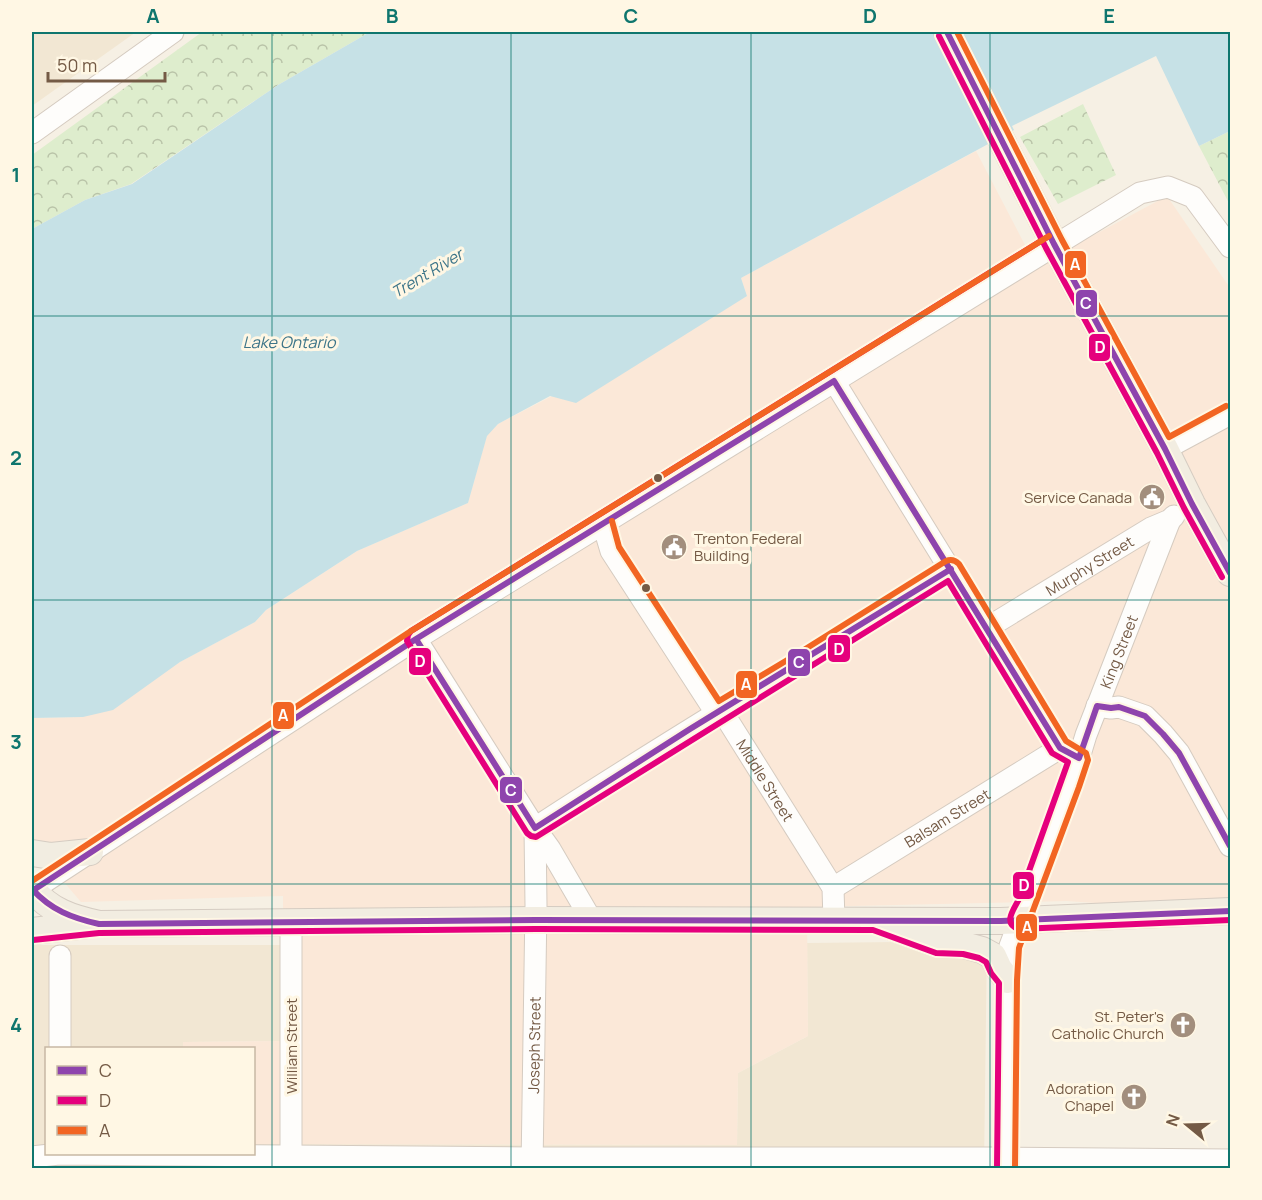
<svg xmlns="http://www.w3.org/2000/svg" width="1262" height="1200" font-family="Manrope,sans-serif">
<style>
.residential{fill:#f2e7d3}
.commercial{fill:#fbe8d8}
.park{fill:url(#park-crowns)}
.water{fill:#c6e1e6}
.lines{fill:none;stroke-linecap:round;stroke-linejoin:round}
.minor-casing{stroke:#d5cbc0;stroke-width:23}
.major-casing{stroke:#d5ccc2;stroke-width:28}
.minor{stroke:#fefdfb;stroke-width:21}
.major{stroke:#f2ede1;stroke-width:26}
.bus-1-casing{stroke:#fff7e4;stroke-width:10}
.bus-2-casing{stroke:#fff7e4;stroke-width:10}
.bus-3-casing{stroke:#fff7e4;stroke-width:10}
.bus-1{stroke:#8e44ad;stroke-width:6}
.bus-2{stroke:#e5007d;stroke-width:6}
.bus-3{stroke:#f26522;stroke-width:6}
.grid{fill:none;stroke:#0f766e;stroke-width:1.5;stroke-opacity:0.55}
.bus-dot{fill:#745a45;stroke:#fff7e4;stroke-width:2}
.labels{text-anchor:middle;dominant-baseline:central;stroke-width:6;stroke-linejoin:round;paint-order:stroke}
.poi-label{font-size:15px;fill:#745a45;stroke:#fff7e4;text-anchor:end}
.street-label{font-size:15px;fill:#745a45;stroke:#fff7e4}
.water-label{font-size:16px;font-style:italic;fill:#3d7589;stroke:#fff7e4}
.line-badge{stroke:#fff7e4;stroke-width:2}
.badge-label{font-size:16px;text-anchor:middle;font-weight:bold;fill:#fff}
.neatline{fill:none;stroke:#0f766e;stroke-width:2}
.grid-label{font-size:20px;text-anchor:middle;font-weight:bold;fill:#0f766e}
</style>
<defs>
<pattern id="park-crowns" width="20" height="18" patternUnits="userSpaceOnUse" patternTransform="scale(1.5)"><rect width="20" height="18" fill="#deedcd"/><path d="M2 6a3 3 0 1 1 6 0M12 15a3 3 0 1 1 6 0" fill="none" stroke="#b9c3a8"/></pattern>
</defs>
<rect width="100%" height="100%" fill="#f6f0e4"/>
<path class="residential" d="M 32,32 L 136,32 L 32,106 Z
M 987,941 L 984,1168 L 32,1168 L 32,945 L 283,945 L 283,1041 L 184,1042 L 183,1048 L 46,1048 L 46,1154 L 254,1154 L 254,1144 L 737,1145 L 738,1073 L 808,1036 L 807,943 Z"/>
<path class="commercial" d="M 976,151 L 1036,266 L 1167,196 L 1230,288 L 1230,900 L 1123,905 L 1067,901 L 807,907 L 808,1036 L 738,1073 L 737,1145 L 254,1144 L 254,1048 L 183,1048 L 183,1042 L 283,1041 L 283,896 L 81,902 L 32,845 L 32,718 L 83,717 L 180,662 L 255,622 L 266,610 L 357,551 L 468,503 L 487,435 L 498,424 L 747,296 L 741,278 Z"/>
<path class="park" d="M 202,32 L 370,32 L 278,85 L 131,184 L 85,200 L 32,229 L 32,155 Z
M 1083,104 L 1116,175 L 1058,204 L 1020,137 Z
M 1230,131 L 1230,205 L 1199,146 Z"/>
<path class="water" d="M 370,32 L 1230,32 L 1230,131 L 1199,146 L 1156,56 L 1012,126 L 1014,130 L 741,278 L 747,296 L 576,403 L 550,396 L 498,424 L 487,436 L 468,503 L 357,551 L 266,610 L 255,622 L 180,662 L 113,710 L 83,717 L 32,718 L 32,229 L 85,200 L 132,184 L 278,85 Z"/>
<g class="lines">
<defs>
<g id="minor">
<path d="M 32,133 L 173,32"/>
<path d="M 834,381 L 1060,748 L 1079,758"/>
<path d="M 1165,449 L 1230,414"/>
<path id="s1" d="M 603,524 L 611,551 L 716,713 L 727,719 L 833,888 L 834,921"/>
<path id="s2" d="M 987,628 L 1151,528 L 1170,520 L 1174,516"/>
<path d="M 416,639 L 535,828 L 550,849 L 592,921"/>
<path d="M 1097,706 L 1111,708 L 1119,707 L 1145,716 L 1163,734 L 1179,753 L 1230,846"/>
<path d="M 535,828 C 672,738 812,656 951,569"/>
<path id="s3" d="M 833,888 L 1060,748"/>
<path d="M 32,890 L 416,639 L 1140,193 L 1168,187 L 1193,197 L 1230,247"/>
<path d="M 291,924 L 291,1168"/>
<path d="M 60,956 L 60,1048"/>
<path d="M 32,1157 L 59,1154 L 532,1158 L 990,1158 L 1230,1160"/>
<path id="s4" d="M 532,1168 L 536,905 L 535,828"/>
<path id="s5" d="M 1006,1168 L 1008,980 L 1010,946 L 1071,784 L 1086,735 L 1170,520"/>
</g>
<path id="major" d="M 947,32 L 1054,244 L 1165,449 L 1192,504 L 1230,573
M 32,853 L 51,856 L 90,852
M 32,889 C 50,911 71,918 99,924 L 536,920 L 1001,921 L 1230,911
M 892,927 L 938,944 L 964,945 L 982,950 L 993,956 L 999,969 L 1008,980
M 32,931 L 87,925"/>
</defs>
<use href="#minor" class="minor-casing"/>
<use href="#major" class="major-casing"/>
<use href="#minor" class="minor"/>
<use href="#major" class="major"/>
<defs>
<path id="bus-1" d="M 947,32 L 1054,244 L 1165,449 L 1192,504 L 1230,573
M 416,639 L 535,828 L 690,729 L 951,569
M 32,889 C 51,910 72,918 99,924 L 536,920 L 1001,921 L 1230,911
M 32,891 L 416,639 L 834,381 L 1060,748 L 1079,758 L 1097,706 L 1111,708 L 1119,707 L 1145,716 L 1163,734 L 1179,753 L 1230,846"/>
<path id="bus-2" d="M 939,36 L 1046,248 L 1157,453 L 1184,508 L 1222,577
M 1049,236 L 411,631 L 408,635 L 407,641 L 527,833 L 531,836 L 536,837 L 948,581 L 1052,753 L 1068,762 L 1019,899 C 1014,909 1002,924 1019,929 L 1230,920
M 33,940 L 99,933 L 536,929 L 873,930 L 936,953 L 963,954 L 979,958 L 986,962 L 991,973 L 999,983 L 997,1168"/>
<path id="bus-3" d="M 957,32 L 1062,240 L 1169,437 L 1226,406
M 612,521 L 619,547 L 719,701 L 799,653 L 946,561 C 951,559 955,560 959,564 L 1066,741 L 1086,753 L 1088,760 L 1079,787 L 1019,948 L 1017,980 L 1015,1168
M 32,881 L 411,631 L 1049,236"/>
</defs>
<use href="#bus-1" class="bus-1-casing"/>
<use href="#bus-2" class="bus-2-casing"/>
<use href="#bus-3" class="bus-3-casing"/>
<use href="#bus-1" class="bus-1"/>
<use href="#bus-2" class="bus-2"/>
<use href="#bus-3" class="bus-3"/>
</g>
<path class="grid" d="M 272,32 L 272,1168M 511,32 L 511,1168M 751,32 L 751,1168M 990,32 L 990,1168M 32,316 L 1230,316M 32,600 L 1230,600M 32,884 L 1230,884"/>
<defs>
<symbol id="civic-disc" viewBox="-11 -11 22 22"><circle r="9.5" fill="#a28e7d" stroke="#fff7e4"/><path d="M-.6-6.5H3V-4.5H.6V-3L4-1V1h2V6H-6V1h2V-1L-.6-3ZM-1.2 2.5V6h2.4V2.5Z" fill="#fff"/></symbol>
<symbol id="church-disc" viewBox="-11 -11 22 22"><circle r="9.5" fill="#a28e7d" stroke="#fff7e4"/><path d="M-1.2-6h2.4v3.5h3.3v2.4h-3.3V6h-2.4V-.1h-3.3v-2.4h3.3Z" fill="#fff"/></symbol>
</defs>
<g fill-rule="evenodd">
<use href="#civic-disc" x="1137" y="482" width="30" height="30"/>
<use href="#civic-disc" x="659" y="532" width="30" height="30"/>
<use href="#church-disc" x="1168" y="1010" width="30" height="30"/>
<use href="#church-disc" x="1119" y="1082" width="30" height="30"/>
</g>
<g class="bus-dot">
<circle cx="658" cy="478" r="5"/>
<circle cx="646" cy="588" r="5"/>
</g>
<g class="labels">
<g class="poi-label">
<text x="1132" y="497">Service Canada</text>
<text x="694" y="538" text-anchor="start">Trenton Federal<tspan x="694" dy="17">Building</tspan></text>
<text x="1164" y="1016">St. Peter's<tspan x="1164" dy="17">Catholic Church</tspan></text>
<text x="1114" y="1088">Adoration<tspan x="1114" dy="17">Chapel</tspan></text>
</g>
<g class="street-label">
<text stroke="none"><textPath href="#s2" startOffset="120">Murphy Street</textPath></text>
<text stroke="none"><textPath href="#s5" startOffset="536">King Street</textPath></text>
<text stroke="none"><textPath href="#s1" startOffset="306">Middle Street</textPath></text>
<text stroke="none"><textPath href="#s3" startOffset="134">Balsam Street</textPath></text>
<text stroke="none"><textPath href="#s4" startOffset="123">Joseph Street</textPath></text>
<text transform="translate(291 1046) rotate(-90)">William Street</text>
</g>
<g class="water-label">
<text transform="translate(427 273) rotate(-31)">Trent River</text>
<text x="289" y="342">Lake Ontario</text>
</g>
</g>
<g class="line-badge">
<rect x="1064" y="250" width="23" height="29" rx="6" fill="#f26522"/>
<rect x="1075" y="289" width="23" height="29" rx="6" fill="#8e44ad"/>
<rect x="1088" y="333" width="23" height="29" rx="6" fill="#e5007d"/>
<rect x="827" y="634" width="24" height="29" rx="6" fill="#e5007d"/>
<rect x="408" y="647" width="24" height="29" rx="6" fill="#e5007d"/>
<rect x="787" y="648" width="24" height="29" rx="6" fill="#8e44ad"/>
<rect x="735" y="670" width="23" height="29" rx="6" fill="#f26522"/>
<rect x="272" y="701" width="23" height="29" rx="6" fill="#f26522"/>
<rect x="499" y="776" width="24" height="28" rx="6" fill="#8e44ad"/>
<rect x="1012" y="871" width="23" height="29" rx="6" fill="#e5007d"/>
<rect x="1015" y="913" width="23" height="29" rx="6" fill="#f26522"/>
</g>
<g class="badge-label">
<text x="1075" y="270">A</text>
<text x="1086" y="309">C</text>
<text x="1100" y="353">D</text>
<text x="839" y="655">D</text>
<text x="420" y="667">D</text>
<text x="799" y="668">C</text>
<text x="746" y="690">A</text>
<text x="283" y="721">A</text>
<text x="511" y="796">C</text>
<text x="1024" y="891">D</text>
<text x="1027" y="933">A</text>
</g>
<rect width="1262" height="1200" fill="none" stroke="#fff7e4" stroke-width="66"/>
<rect x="45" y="1047" width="210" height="108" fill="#fff7e4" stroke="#c7b8a4" stroke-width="1.5"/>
<rect x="57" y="1066" width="30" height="9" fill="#8e44ad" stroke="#c7b8a4" stroke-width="1.5"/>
<text x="99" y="1077" font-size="18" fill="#745a45">C</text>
<rect x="57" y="1096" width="30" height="9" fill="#e5007d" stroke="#c7b8a4" stroke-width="1.5"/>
<text x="99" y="1107" font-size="18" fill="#745a45">D</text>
<rect x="57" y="1126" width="30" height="9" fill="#f26522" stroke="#c7b8a4" stroke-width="1.5"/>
<text x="99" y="1137" font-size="18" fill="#745a45">A</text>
<g transform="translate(1187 1125) rotate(289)" stroke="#fff7e4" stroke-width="4.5" paint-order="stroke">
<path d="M0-4.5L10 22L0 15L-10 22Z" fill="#745a45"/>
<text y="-9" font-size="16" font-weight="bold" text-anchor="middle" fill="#745a45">N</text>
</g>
<path d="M48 72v9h117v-9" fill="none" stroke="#745a45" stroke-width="3"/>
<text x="57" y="72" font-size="18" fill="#745a45" stroke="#fff7e4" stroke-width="4.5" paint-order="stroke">50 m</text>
<rect x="33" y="33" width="1196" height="1134" class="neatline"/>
<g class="grid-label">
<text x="153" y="23">A</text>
<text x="392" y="23">B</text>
<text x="631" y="23">C</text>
<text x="870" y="23">D</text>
<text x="1109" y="23">E</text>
<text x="16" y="182">1</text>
<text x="16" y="465">2</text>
<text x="16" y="749">3</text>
<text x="16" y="1032">4</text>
</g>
</svg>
